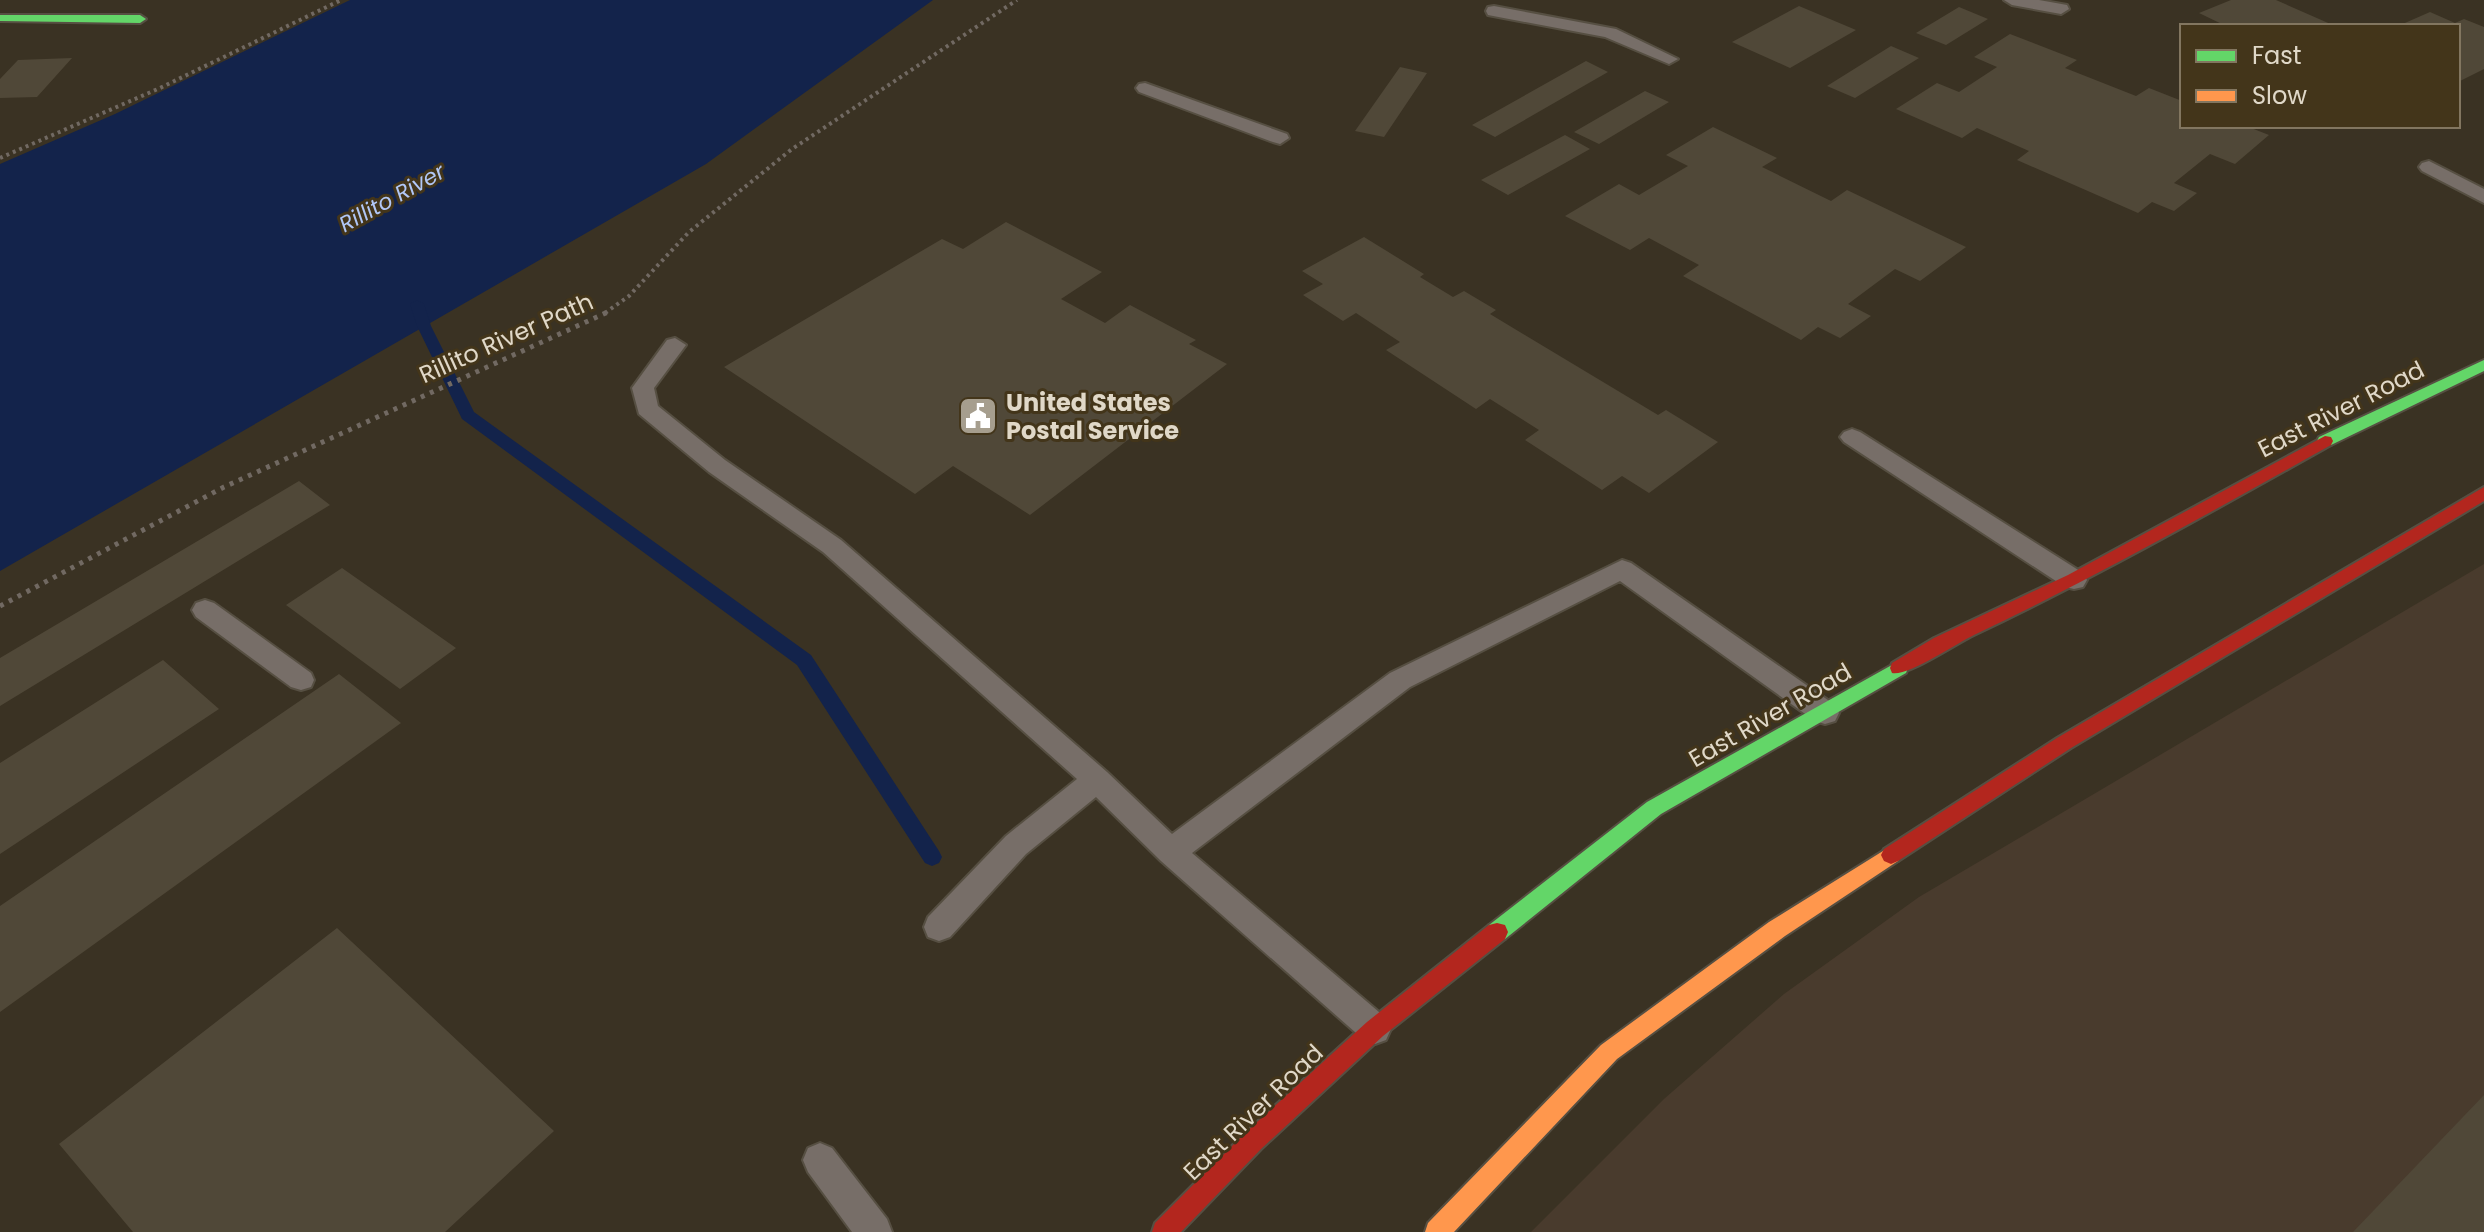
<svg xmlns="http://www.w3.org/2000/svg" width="2484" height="1232" font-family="Poppins,sans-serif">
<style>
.commercial{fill:#493b2d}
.water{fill:#13234b}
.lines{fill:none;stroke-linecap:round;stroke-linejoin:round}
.stream{fill:#13234b;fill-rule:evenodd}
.building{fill:#504838}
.lane-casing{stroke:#564f42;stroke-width:4}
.fast-casing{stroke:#564f42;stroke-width:4}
.slow-casing{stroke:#564f42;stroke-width:4}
.jam-casing{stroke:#564f42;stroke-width:4}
.path-far1{stroke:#716962;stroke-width:4;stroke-dasharray:3 4;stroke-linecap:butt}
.path{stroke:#716962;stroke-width:5;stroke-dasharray:4 6;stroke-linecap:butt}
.lane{fill:#776e68;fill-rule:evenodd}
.fast{fill:#63d668;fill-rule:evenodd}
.slow{fill:#ff974d;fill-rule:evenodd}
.jam{fill:#b3261e;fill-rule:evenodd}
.labels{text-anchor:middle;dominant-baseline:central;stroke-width:6;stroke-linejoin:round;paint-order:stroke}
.far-water-label{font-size:22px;font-style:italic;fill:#b1c7f7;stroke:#43351a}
.street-label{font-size:24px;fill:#e0d8c8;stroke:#43351a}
.poi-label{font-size:24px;font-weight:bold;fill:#e0d8c8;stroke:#43351a;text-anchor:start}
</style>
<rect width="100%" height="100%" fill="#3a3223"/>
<path class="commercial" d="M 2484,564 L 2484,1232 L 1531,1232 L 1664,1099 L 1784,994 L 1919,897 Z"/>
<path class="water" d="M 350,0 L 933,0 L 706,164 L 0,571 L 0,164 L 115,114 Z"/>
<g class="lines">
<path class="stream" d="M 417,300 L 424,304 L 431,326 L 474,412 L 811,655 L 939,851 L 942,857 L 939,863 L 932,866 L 925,863 L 797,665 L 462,419 L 417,326 L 410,304 Z"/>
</g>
<path class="building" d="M 2231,0 L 2276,0 L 2335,26 L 2226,26 L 2199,13 Z
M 1799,6 L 1856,30 L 1790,68 L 1732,42 Z
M 1959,7 L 1988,19 L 1946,45 L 1916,33 Z
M 2430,12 L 2455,23 L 2464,19 L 2484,27 L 2484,69 L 2458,82 L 2458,26 L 2398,26 Z
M 2010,34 L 2077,60 L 2065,68 L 2136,96 L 2149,88 L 2182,101 L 2182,126 L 2246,126 L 2269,135 L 2235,164 L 2210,154 L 2174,183 L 2197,193 L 2174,211 L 2152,202 L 2138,213 L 2017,160 L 2029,151 L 1977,128 L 1962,138 L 1896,109 L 1937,83 L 1959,92 L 1997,67 L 1974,57 Z
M 1891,46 L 1919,58 L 1855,98 L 1827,86 Z
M 72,58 L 37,97 L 0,98 L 0,79 L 18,60 Z
M 1586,61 L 1608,72 L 1495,137 L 1472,125 Z
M 1400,67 L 1427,73 L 1384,137 L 1355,131 Z
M 1645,91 L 1669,102 L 1599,144 L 1574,132 Z
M 1713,127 L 1777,158 L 1762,167 L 1831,201 L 1847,190 L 1966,247 L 1920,281 L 1895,269 L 1848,304 L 1871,316 L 1840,338 L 1818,327 L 1801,340 L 1683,276 L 1699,265 L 1649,238 L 1630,250 L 1565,216 L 1619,184 L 1639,195 L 1688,166 L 1666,155 Z
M 1565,135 L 1590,149 L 1508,195 L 1481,180 Z
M 1006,222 L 1102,272 L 1061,299 L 1105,323 L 1130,305 L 1196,340 L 1189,344 L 1227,364 L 1030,515 L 953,466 L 915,494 L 724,367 L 942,239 L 963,249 Z
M 1364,237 L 1424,274 L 1420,277 L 1453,297 L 1464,291 L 1496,310 L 1490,314 L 1658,415 L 1666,410 L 1718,442 L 1649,493 L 1622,476 L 1602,490 L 1525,440 L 1539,430 L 1490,399 L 1476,409 L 1386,350 L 1400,342 L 1356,313 L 1343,321 L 1303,295 L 1323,284 L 1302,271 Z
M 299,481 L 330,505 L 0,706 L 0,658 Z
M 342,568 L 456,648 L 400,689 L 286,605 Z
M 163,660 L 219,709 L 0,854 L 0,763 Z
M 339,674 L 401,723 L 0,1012 L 0,906 Z
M 337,928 L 554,1131 L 445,1232 L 133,1232 L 59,1144 Z
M 2484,1095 L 2484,1232 L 2353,1232 Z"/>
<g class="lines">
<defs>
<path id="lane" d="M 2004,0 L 2039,0 L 2067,5 L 2069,9 L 2061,14 L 2012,5 Z
M 1494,6 L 1616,29 L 1678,59 L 1669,64 L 1605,37 L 1488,15 L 1486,11 L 1488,7 Z
M 1145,83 L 1287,134 L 1289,138 L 1280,144 L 1273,142 L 1139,92 L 1136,88 L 1139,84 Z
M 2429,161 L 2484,189 L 2484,203 L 2422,171 L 2419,167 L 2422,163 Z
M 675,338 L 686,345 L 654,388 L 658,406 L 725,460 L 841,540 L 1107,772 L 1172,834 L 1390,673 L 1622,560 L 1631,563 L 1835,705 L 1839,713 L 1835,721 L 1825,724 L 1815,721 L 1620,581 L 1410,687 L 1192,853 L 1386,1018 L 1391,1029 L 1386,1040 L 1375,1044 L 1364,1040 L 1161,861 L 1096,797 L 1026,854 L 950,937 L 939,941 L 928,937 L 924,927 L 928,917 L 1006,836 L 1077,779 L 823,552 L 709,472 L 639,414 L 632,388 L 667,340 Z
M 1852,429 L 1860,432 L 2083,573 L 2087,580 L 2083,587 L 2074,589 L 2065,587 L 1844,442 L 1840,437 L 1844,432 Z
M 205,600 L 214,603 L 311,673 L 314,680 L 311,687 L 301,690 L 291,687 L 196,617 L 192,610 L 196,603 Z
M 820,1143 L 832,1148 L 887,1219 L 892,1232 L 852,1232 L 808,1172 L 803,1160 L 808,1148 Z"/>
<path id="fast" d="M 0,15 L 140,15 L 146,19 L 140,23 L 0,21 Z
M 2484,360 L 2484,371 L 2331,445 L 2319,445 L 2317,441 L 2319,437 Z
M 1899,661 L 1906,663 L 1908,668 L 1906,673 L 1661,814 L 1505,939 L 1497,941 L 1489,939 L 1486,932 L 1489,925 L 1647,802 Z"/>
<path id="slow" d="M 1891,846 L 1898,849 L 1901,855 L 1898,861 L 1785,936 L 1617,1059 L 1454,1232 L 1425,1232 L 1428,1223 L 1601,1045 L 1769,922 Z"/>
<path id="jam" d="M 2325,436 L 2331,437 L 2333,441 L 2331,445 C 2213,511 2096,577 1974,635 C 1957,643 1907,677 1892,673 L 1890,668 L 1892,663 L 1934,638 L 2068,575 Z
M 2484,487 L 2484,501 L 2071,748 L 1898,861 L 1891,864 L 1884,861 L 1881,855 L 1884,849 L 2057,738 Z
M 1497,923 L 1505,925 L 1508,932 L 1505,939 L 1383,1036 L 1261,1149 L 1181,1232 L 1152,1232 L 1155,1223 L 1245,1133 L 1367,1022 L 1489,925 Z"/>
</defs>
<use href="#lane" class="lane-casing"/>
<use href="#fast" class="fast-casing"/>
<use href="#slow" class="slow-casing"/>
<use href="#jam" class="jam-casing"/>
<path class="path-far1" d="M 0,158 L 160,88 L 341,0
M 605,313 L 629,296 L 689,232 L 792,149 L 1017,0"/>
<path class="path" d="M 0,606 L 224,487 L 610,311"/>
<use href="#lane" class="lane"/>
<use href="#fast" class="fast"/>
<use href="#slow" class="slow"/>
<use href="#jam" class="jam"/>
</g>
<defs>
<symbol id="civic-square" viewBox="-11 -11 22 22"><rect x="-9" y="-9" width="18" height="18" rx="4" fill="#a69e8e" stroke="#43351a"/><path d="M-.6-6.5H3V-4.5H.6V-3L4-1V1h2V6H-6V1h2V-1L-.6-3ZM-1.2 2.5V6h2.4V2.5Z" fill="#fff"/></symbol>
</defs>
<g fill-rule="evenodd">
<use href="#civic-square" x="956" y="394" width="44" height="44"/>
</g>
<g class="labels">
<g class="far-water-label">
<text transform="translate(392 198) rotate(-29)">Rillito River</text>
</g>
<g class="street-label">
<text transform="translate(506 338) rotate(-24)">Rillito River Path</text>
<text transform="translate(2341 409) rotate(-27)">East River Road</text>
<text transform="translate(1770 715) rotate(-30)">East River Road</text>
<text transform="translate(1253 1112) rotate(-44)">East River Road</text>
</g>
<g class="poi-label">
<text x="1006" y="402">United States<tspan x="1006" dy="28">Postal Service</tspan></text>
</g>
</g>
<rect x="2180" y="24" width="280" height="104" fill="#43351a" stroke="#827660" stroke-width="2"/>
<rect x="2196" y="50" width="40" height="12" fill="#63d668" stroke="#827660" stroke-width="2"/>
<text x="2252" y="64" font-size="24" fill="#e0d8c8">Fast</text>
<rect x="2196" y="90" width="40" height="12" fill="#ff974d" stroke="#827660" stroke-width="2"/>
<text x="2252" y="104" font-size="24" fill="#e0d8c8">Slow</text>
</svg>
